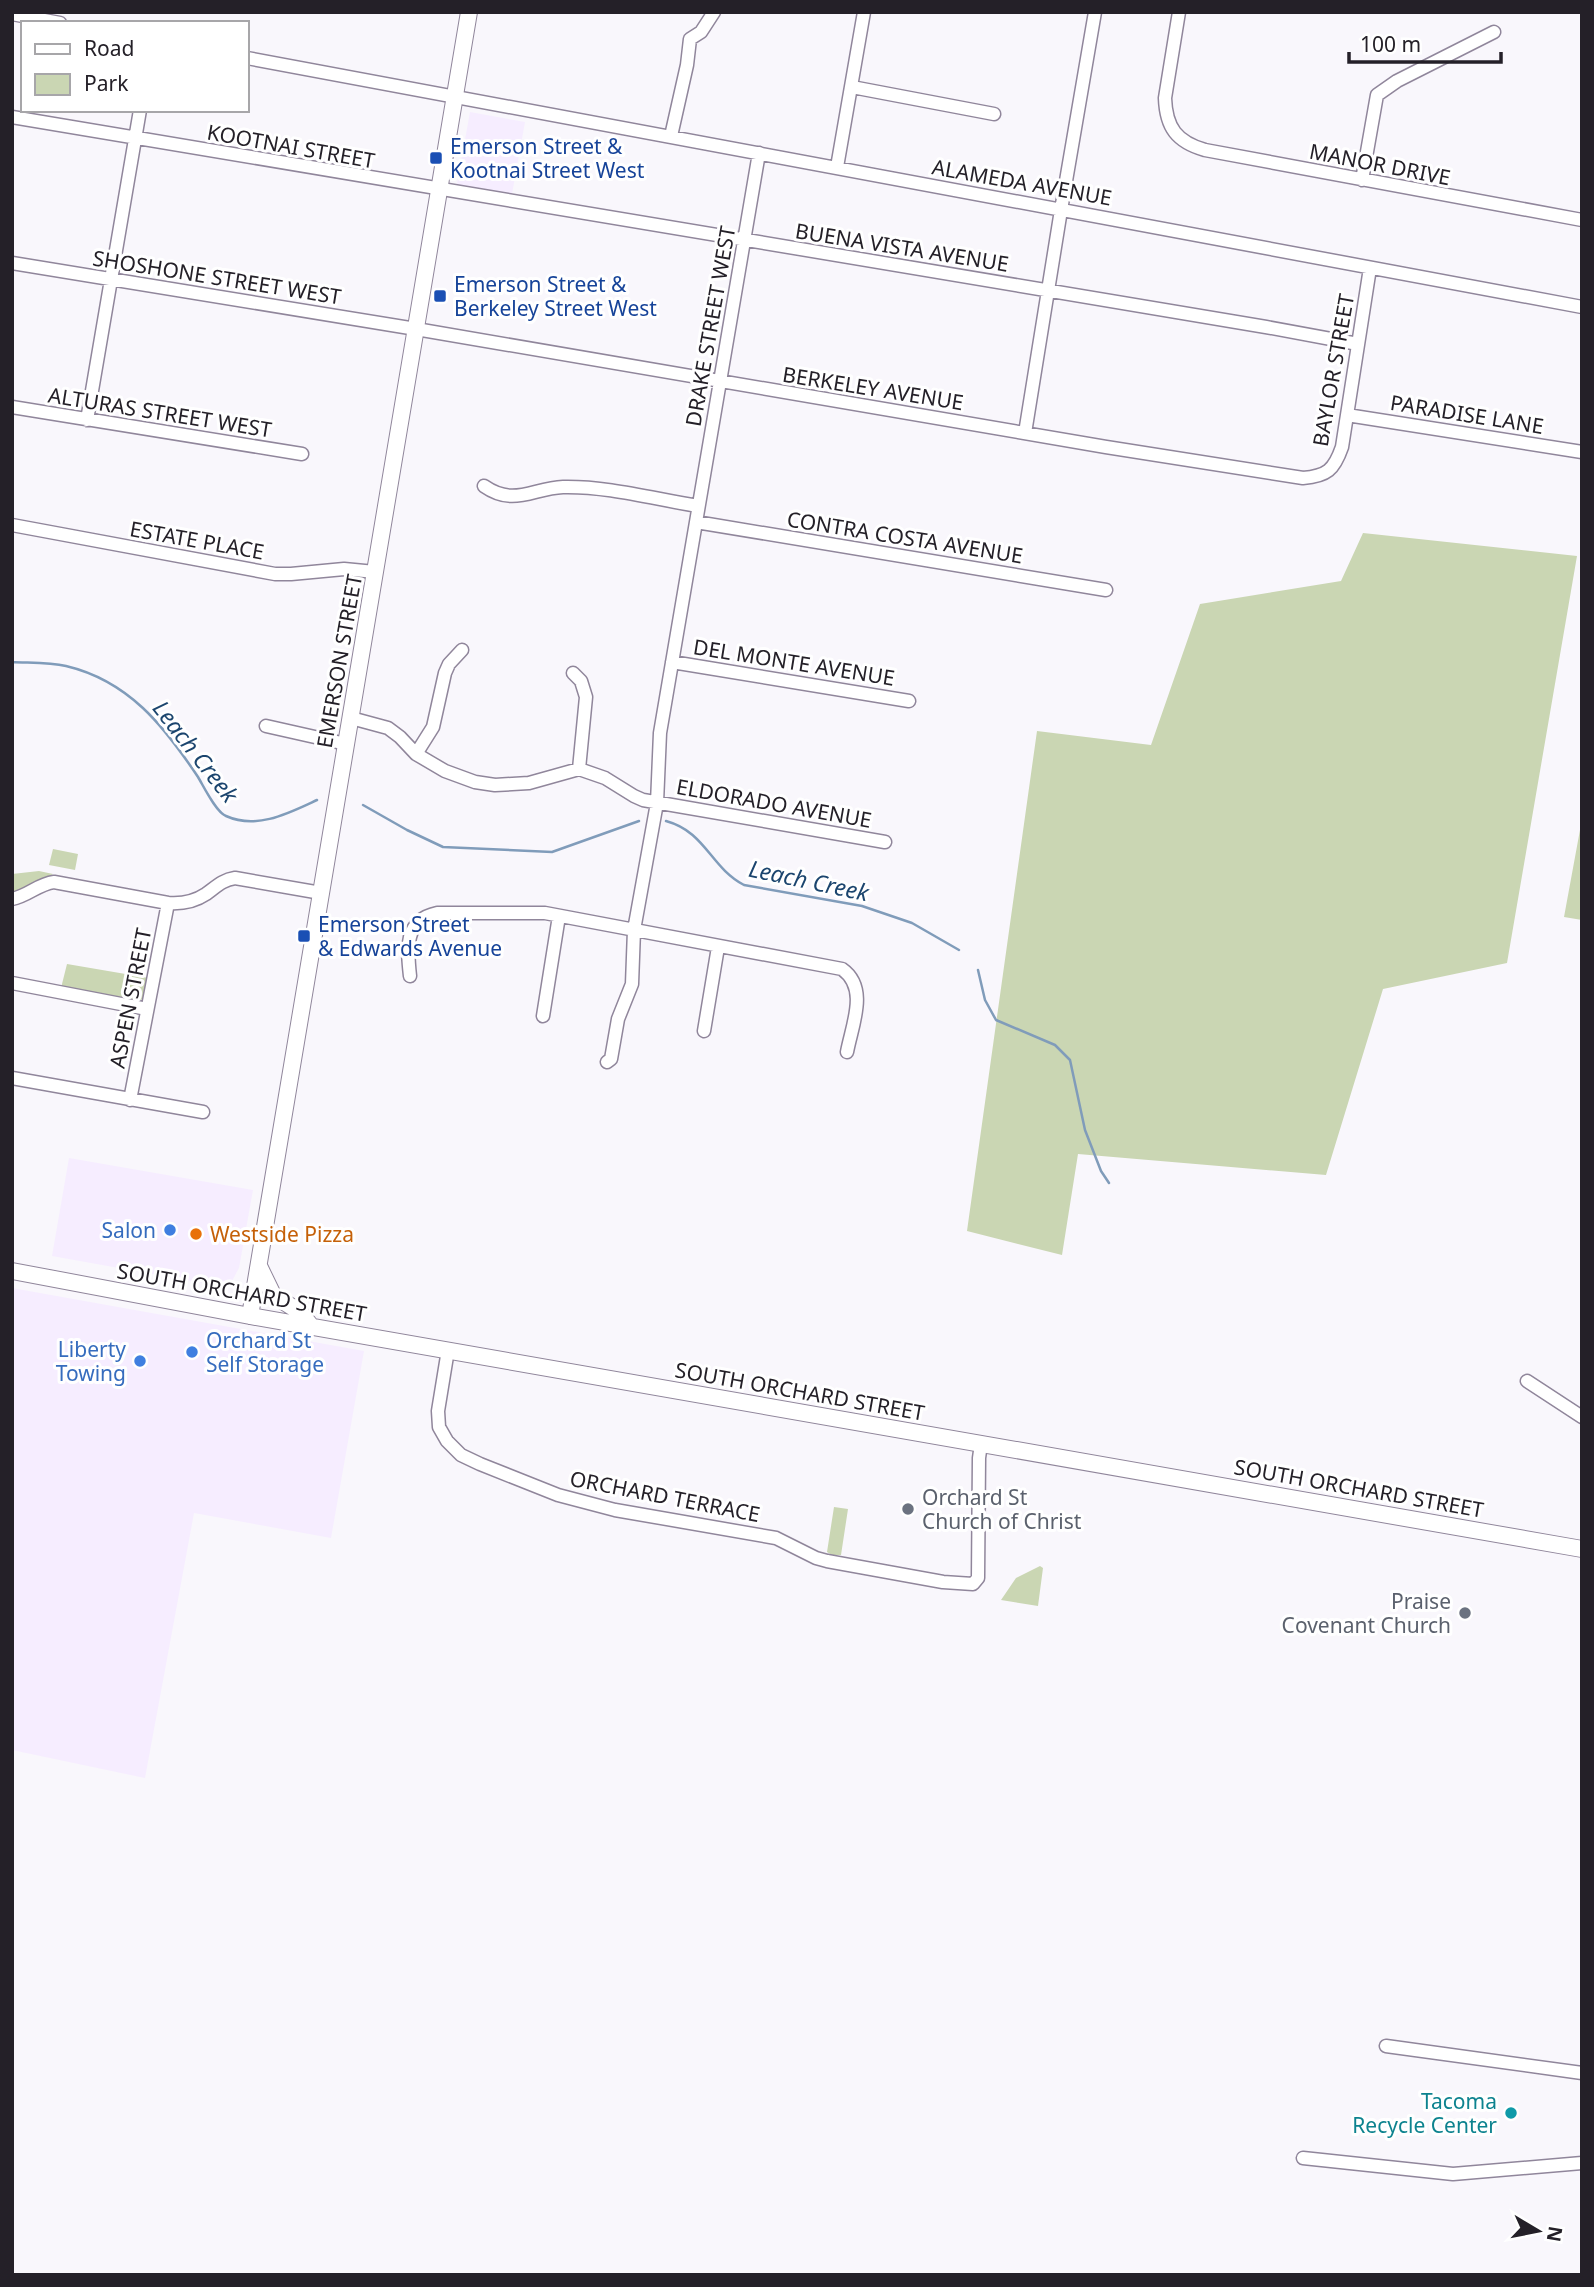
<svg xmlns="http://www.w3.org/2000/svg" width="1594" height="2287" font-family="'Noto Sans',sans-serif">
<style>
.built{fill:#f6edff}
.green{fill:#cad6b3}
.lines{fill:none;stroke-linecap:round;stroke-linejoin:round}
.stream{stroke:#809cba;stroke-width:2.5}
.minor-casing{stroke:#90869b;stroke-width:15}
.major-casing{stroke:#90869b;stroke-width:18}
.minor{stroke:#fff;stroke-width:12}
.major{stroke:#fff;stroke-width:16}
.transit-dot{fill:#1a4fb4;stroke:#fff;stroke-width:2.5}
.shop-dot{fill:#3f7fe0;stroke:#fff;stroke-width:2.5}
.food-dot{fill:#e8710a;stroke:#fff;stroke-width:2.5}
.worship-dot{fill:#6b7280;stroke:#fff;stroke-width:2.5}
.culture-dot{fill:#0f9aa8;stroke:#fff;stroke-width:2.5}
.labels{text-anchor:middle;dominant-baseline:central;stroke-width:6;stroke-linejoin:round;paint-order:stroke}
.street-label{font-size:21px;fill:#242028;stroke:#fff}
.transit-label{font-size:21px;fill:#164399;stroke:#fff;text-anchor:start}
.shop-label{font-size:21px;fill:#366cbe;stroke:#fff;text-anchor:end}
.food-label{font-size:21px;fill:#c56008;stroke:#fff;text-anchor:start}
.worship-label{font-size:21px;fill:#5b616d;stroke:#fff;text-anchor:start}
.culture-label{font-size:21px;fill:#0d838f;stroke:#fff;text-anchor:end}
.water-label{font-size:23px;font-style:italic;fill:#1b456e;stroke:#fff}
</style>
<rect width="100%" height="100%" fill="#f9f7fc"/>
<path class="built" d="M 470,112 L 525,122 L 512,194 L 457,184 Z
M 69,1158 L 253,1190 L 239,1268 L 232,1281 L 219,1286 L 52,1256 Z
M 12,1288 L 364,1351 L 331,1538 L 194,1513 L 145,1778 L 12,1750 Z"/>
<path class="green" d="M 1363,533 L 1577,556 L 1507,963 L 1383,989 L 1326,1175 L 1078,1154 L 1062,1255 L 967,1231 L 1037,731 L 1151,745 L 1200,604 L 1341,581 Z
M 1582,819 L 1582,920 L 1564,917 Z
M 53,849 L 78,854 L 75,870 L 49,865 Z
M 39,871 L 53,874 L 25,892 L 12,895 L 12,874 Z
M 67,964 L 149,978 L 143,999 L 137,1001 L 61,988 Z
M 834,1507 L 848,1509 L 841,1555 L 832,1555 L 827,1552 Z
M 1040,1566 L 1043,1568 L 1038,1606 L 1001,1600 L 1016,1578 Z"/>
<g class="lines">
<path class="stream" d="M 12,662 C 29,663 49,662 66,666 C 129,681 164,726 198,777 C 204,787 216,812 226,816 C 257,830 289,813 317,800
M 363,805 L 407,830 L 443,847 L 552,852 L 639,821
M 666,821 C 706,832 710,867 744,885 L 862,906 L 912,923 L 959,950
M 978,970 L 985,1000 L 996,1020 L 1055,1045 L 1070,1060 L 1085,1130 L 1101,1171 L 1109,1183"/>
<defs>
<path id="minor" d="M 1179,12 L 1165,98 C 1166,128 1177,142 1205,150 L 1582,220
M 12,14 L 60,23
M 247,58 L 1582,307
M 852,87 L 994,114
M 12,117 L 1266,327 L 1358,344
M 671,136 L 687,65 L 690,39 L 701,32 L 714,12
M 837,167 L 864,12
M 1362,180 L 1377,95 L 1397,81 L 1494,32
M 12,263 L 416,329 L 1106,447 L 1303,478 C 1327,476 1334,470 1342,447 L 1370,268
M 12,407 L 302,454
M 1347,415 L 1582,452
M 87,420 L 140,110
M 1025,433 L 1061,210 L 1095,12
M 484,486 C 514,507 533,488 563,487 C 608,486 654,499 698,506
M 696,522 L 1106,590
M 12,525 L 275,574 L 291,574 L 344,569 L 375,572
M 672,662 L 909,701
M 573,673 L 581,681 L 586,697 L 579,769
M 351,718 L 388,728 L 400,737 L 416,754 L 445,771 L 475,782 L 495,785 L 529,783 L 579,769 L 605,778 L 634,796 L 643,800 L 885,842
M 266,726 L 346,744
M 416,754 L 433,727 L 445,673 L 449,664 L 462,650
M 12,899 C 28,896 38,884 54,882 L 168,903 C 181,904 194,902 206,894 C 216,887 222,880 235,878 L 321,893
M 410,976 C 407,949 404,920 437,913 L 545,913 L 842,969 C 869,988 852,1025 847,1052
M 12,983 L 147,1009
M 543,1016 L 559,916
M 704,1031 L 718,947
M 607,1062 L 611,1059 L 618,1019 L 632,984 L 634,930 L 657,803 L 660,733 L 759,153
M 12,1078 L 203,1112
M 130,1100 L 168,903
M 448,1350 L 438,1411 L 439,1427 L 447,1441 L 461,1455 L 480,1464 L 558,1495 L 615,1510 L 776,1538 L 816,1558 L 827,1561 L 943,1582 L 973,1584 L 978,1578 L 979,1458 L 981,1444
M 1527,1381 L 1582,1417
M 1386,2046 L 1582,2073
M 1303,2158 L 1453,2174 L 1582,2163"/>
<path id="major" d="M 259,1266 L 273,1295 L 300,1312 L 311,1326
M 12,1271 L 250,1316 L 1582,1549
M 250,1316 L 469,12"/>
</defs>
<use href="#minor" class="minor-casing"/>
<use href="#major" class="major-casing"/>
<use href="#minor" class="minor"/>
<use href="#major" class="major"/>
</g>
<g class="transit-dot">
<rect x="429" y="151" width="14" height="14" rx="3.5"/>
<rect x="433" y="289" width="14" height="14" rx="3.5"/>
<rect x="297" y="929" width="14" height="14" rx="3.5"/>
</g>
<g class="shop-dot">
<circle cx="170" cy="1230" r="7"/>
<circle cx="192" cy="1352" r="7"/>
<circle cx="140" cy="1361" r="7"/>
</g>
<circle class="food-dot" cx="196" cy="1234" r="7"/>
<g class="worship-dot">
<circle cx="908" cy="1509" r="7"/>
<circle cx="1465" cy="1613" r="7"/>
</g>
<circle class="culture-dot" cx="1511" cy="2113" r="7"/>
<g class="labels">
<g class="street-label">
<text transform="translate(291 146) rotate(10)">KOOTNAI STREET</text>
<text transform="translate(1380 164) rotate(11)">MANOR DRIVE</text>
<text transform="translate(1022 182) rotate(10)">ALAMEDA AVENUE</text>
<text transform="translate(902 247) rotate(9)">BUENA VISTA AVENUE</text>
<text transform="translate(217 277) rotate(9)">SHOSHONE STREET WEST</text>
<text transform="translate(710 326) rotate(-80)">DRAKE STREET WEST</text>
<text transform="translate(1333 370) rotate(-80)">BAYLOR STREET</text>
<text transform="translate(873 388) rotate(9)">BERKELEY AVENUE</text>
<text transform="translate(160 412) rotate(9)">ALTURAS STREET WEST</text>
<text transform="translate(1467 414) rotate(9)">PARADISE LANE</text>
<text transform="translate(905 537) rotate(9)">CONTRA COSTA AVENUE</text>
<text transform="translate(197 540) rotate(10)">ESTATE PLACE</text>
<text transform="translate(339 661) rotate(-80)">EMERSON STREET</text>
<text transform="translate(794 662) rotate(9)">DEL MONTE AVENUE</text>
<text transform="translate(774 803) rotate(10)">ELDORADO AVENUE</text>
<text transform="translate(130 998) rotate(-79)">ASPEN STREET</text>
<text transform="translate(242 1292) rotate(10)">SOUTH ORCHARD STREET</text>
<text transform="translate(800 1391) rotate(10)">SOUTH ORCHARD STREET</text>
<text transform="translate(1359 1488) rotate(10)">SOUTH ORCHARD STREET</text>
<text transform="translate(665 1496) rotate(11)">ORCHARD TERRACE</text>
</g>
<g class="transit-label">
<text x="450" y="146">Emerson Street &amp;<tspan x="450" dy="24">Kootnai Street West</tspan></text>
<text x="454" y="284">Emerson Street &amp;<tspan x="454" dy="24">Berkeley Street West</tspan></text>
<text x="318" y="924">Emerson Street<tspan x="318" dy="24">&amp; Edwards Avenue</tspan></text>
</g>
<g class="shop-label">
<text x="156" y="1230">Salon</text>
<text x="206" y="1340" text-anchor="start">Orchard St<tspan x="206" dy="24">Self Storage</tspan></text>
<text x="126" y="1349">Liberty<tspan x="126" dy="24">Towing</tspan></text>
</g>
<g class="food-label">
<text x="210" y="1234">Westside Pizza</text>
</g>
<g class="worship-label">
<text x="922" y="1497">Orchard St<tspan x="922" dy="24">Church of Christ</tspan></text>
<text x="1451" y="1601" text-anchor="end">Praise<tspan x="1451" dy="24">Covenant Church</tspan></text>
</g>
<g class="culture-label">
<text x="1497" y="2101">Tacoma<tspan x="1497" dy="24">Recycle Center</tspan></text>
</g>
<g class="water-label">
<text transform="translate(196 751) rotate(52)">Leach Creek</text>
<text transform="translate(809 880) rotate(12)">Leach Creek</text>
</g>
</g>
<rect width="1594" height="2287" fill="none" stroke="#242028" stroke-width="28"/>
<rect x="21" y="21" width="228" height="91" fill="#ffffff" stroke="#a7a6a9" stroke-width="2"/>
<rect x="35" y="44" width="35" height="10" fill="#ffffff" stroke="#a7a6a9" stroke-width="2"/>
<text x="84" y="56" font-size="21" fill="#242028">Road</text>
<rect x="35" y="74" width="35" height="21" fill="#cad6b3" stroke="#a7a6a9" stroke-width="2"/>
<text x="84" y="91" font-size="21" fill="#242028">Park</text>
<g transform="translate(1538 2231) rotate(100)" stroke="#ffffff" stroke-width="5" paint-order="stroke">
<path d="M0-5L12 26L0 18L-12 26Z" fill="#242028"/>
<text y="-10" font-size="19" font-weight="bold" text-anchor="middle" fill="#242028">N</text>
</g>
<path d="M1349 52v10h152v-10" fill="none" stroke="#242028" stroke-width="3.5"/>
<text x="1360" y="52" font-size="21" fill="#242028" stroke="#ffffff" stroke-width="5" paint-order="stroke">100 m</text>
</svg>
